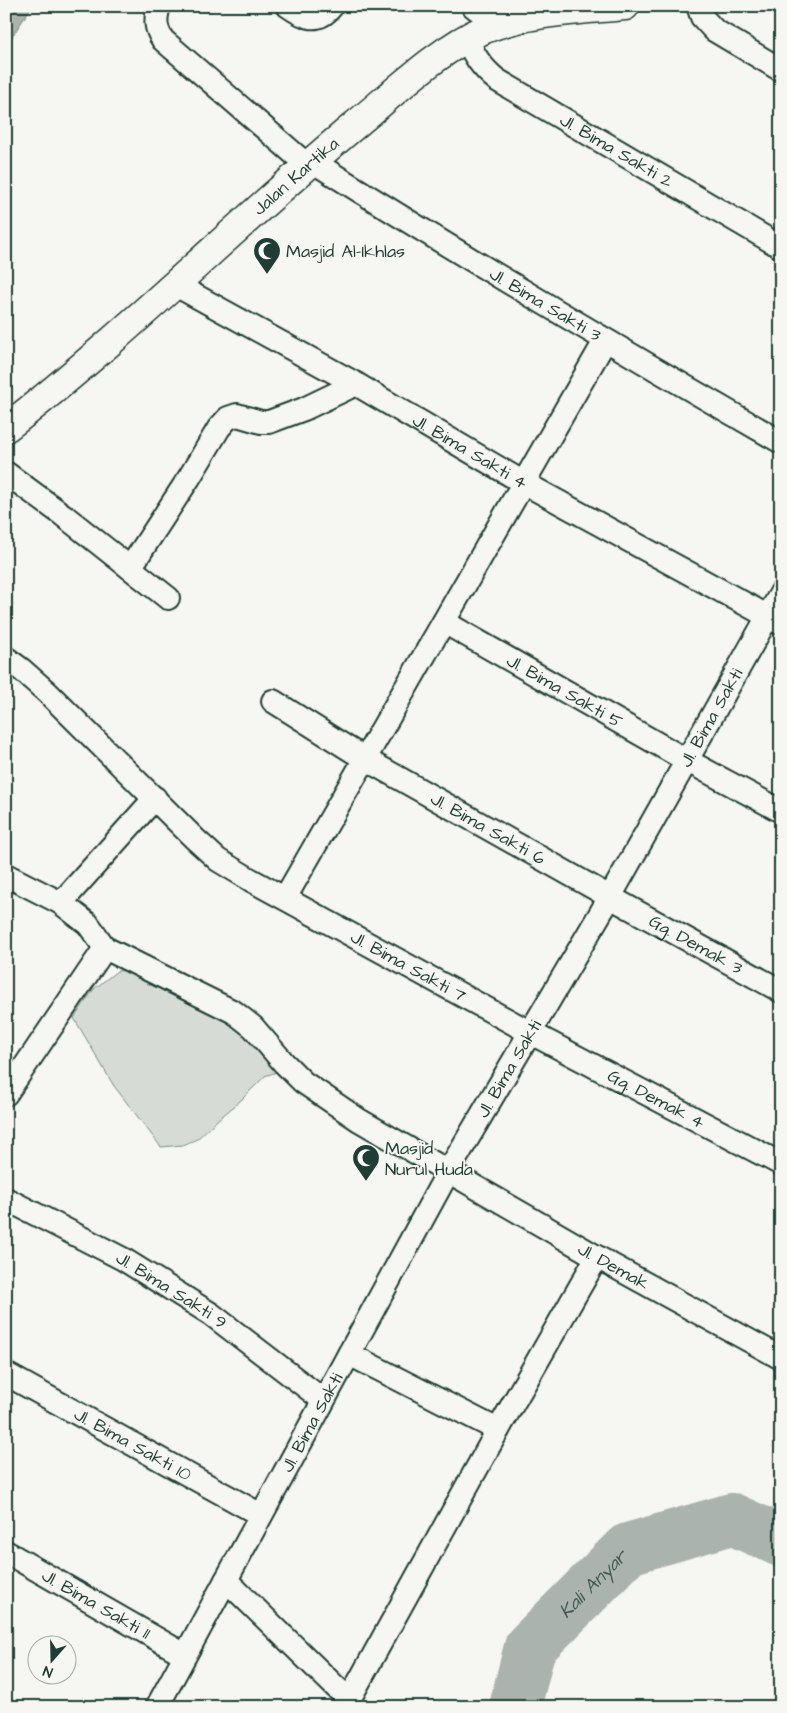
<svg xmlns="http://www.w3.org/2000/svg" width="787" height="1713" font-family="'Architects Daughter',sans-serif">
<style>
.green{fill:#d6dbd6;stroke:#7a8c85}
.water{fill:#aab3ae;stroke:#72847d}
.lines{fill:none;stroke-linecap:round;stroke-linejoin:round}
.river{stroke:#aab3ae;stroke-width:52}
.street-casing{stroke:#1f3d34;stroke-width:26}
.secondary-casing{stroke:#1f3d34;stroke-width:31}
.street{stroke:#f6f6f2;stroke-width:22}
.secondary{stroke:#f6f6f2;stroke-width:28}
.labels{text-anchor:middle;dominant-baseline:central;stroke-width:4;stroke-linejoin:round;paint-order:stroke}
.street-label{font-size:18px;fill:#1f3d34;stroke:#f6f6f2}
.poi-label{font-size:18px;fill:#1f3d34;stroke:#f6f6f2;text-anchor:start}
.water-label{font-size:19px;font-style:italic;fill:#425a52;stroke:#f6f6f2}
</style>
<rect width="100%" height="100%" fill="#f6f6f2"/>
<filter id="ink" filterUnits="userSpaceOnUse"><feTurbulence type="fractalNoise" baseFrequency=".02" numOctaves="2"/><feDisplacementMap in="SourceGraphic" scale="10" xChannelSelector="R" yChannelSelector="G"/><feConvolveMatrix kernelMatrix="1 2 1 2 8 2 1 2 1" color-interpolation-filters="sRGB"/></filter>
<g filter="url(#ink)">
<path class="green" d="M 132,970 L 235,1024 L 279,1071 L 265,1076 L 238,1103 L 216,1121 L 197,1139 L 183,1145 L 161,1147 L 114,1086 L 74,1018 L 94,989 L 117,971 Z"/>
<path class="water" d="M 6,6 L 32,6 L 6,46 Z"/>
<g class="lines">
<path class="river" id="s1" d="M 515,1707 L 530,1647 L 628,1549 L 732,1519 L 781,1541"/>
<defs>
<g id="street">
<path d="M 159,6 C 155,20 155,28 163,40 L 307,165"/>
<path d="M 288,6 C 305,18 318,24 332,6"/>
<path d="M 473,6 L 498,25 L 501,6"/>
<path d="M 698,6 L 702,17 L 714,30 L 781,70"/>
<path id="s2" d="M 467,39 C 474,56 482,68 497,80 L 781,247"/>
<path id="s3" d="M 312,161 C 466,259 623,351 781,442"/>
<path id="s4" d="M 174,284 L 356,384 L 524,483 L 780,623"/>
<path d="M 6,473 L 63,515 L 168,598"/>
<path d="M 130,568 L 189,478 L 219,428 L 228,418 L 237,415 L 261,422 L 269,422 L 304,409 L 356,384"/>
<path id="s5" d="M 444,622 L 686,760 L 781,811"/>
<path id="s6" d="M 6,658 L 22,670 L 48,693 L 195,839 L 218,860 L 251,880 L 531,1033 L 781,1164"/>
<path id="s7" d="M 273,701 L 365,759 L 610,897 L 781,991"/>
<path id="s8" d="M 6,875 L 61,903 L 88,924 L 105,948 L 234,1012 L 253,1027 L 284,1063 L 303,1082 L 359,1120 L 597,1257 L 781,1358"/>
<path d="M 285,898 L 605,341"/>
<path d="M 61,903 L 155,798"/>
<path d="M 6,1094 L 105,948"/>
<path id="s9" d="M 6,1199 L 123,1259 L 211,1314 L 323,1400"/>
<path d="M 349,1354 L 498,1430"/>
<path id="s10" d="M 6,1374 L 261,1515"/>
<path id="s11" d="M 6,1552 L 185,1655"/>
<path d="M 226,1580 L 348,1699"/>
<path id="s12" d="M 157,1707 L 448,1172 L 610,897 L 781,593"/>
<path d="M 345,1707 L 498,1430 L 597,1257"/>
</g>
<g id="secondary">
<path id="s13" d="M 6,428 C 128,334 237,223 355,125 C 394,93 439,49 485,29 C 527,12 581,10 625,6"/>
</g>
</defs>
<use href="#street" class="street-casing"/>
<use href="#secondary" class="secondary-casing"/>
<use href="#street" class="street"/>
<use href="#secondary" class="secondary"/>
</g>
</g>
<defs>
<symbol id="mosque-pin" viewBox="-11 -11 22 30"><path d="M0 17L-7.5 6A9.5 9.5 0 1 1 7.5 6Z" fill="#1f3d34" stroke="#f6f6f2"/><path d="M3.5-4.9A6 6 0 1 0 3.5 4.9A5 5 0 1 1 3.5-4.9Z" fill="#fff"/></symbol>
</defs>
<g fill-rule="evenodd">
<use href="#mosque-pin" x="251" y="235" width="32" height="43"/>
<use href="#mosque-pin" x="350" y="1142" width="32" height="43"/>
</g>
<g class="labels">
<g class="street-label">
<text stroke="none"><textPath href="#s2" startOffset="190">Jl. Bima Sakti 2</textPath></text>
<text stroke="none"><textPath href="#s13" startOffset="384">Jalan Kartika</textPath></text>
<text stroke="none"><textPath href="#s3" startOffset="274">Jl. Bima Sakti 3</textPath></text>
<text stroke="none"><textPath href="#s4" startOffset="340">Jl. Bima Sakti 4</textPath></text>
<text stroke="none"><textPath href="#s5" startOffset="139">Jl. Bima Sakti 5</textPath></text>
<text stroke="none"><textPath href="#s12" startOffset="1134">Jl. Bima Sakti</textPath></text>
<text stroke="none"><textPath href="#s7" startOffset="250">Jl. Bima Sakti 6</textPath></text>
<text stroke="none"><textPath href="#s7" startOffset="488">Gg. Demak 3</textPath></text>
<text stroke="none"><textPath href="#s6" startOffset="511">Jl. Bima Sakti 7</textPath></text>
<text stroke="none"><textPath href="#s12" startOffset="729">Jl. Bima Sakti</textPath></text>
<text stroke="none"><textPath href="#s6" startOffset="792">Gg. Demak 4</textPath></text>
<text stroke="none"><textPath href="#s8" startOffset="729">Jl. Demak</textPath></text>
<text stroke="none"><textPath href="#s9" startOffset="189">Jl. Bima Sakti 9</textPath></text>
<text stroke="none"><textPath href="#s12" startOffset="324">Jl. Bima Sakti</textPath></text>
<text stroke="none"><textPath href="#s10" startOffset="145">Jl. Bima Sakti 10</textPath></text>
<text stroke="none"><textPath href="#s11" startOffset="104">Jl. Bima Sakti 11</textPath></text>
</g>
<g class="poi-label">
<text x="286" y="251">Masjid Al-Ikhlas</text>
<text x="385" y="1148">Masjid<tspan x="385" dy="21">Nurul Huda</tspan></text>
</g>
<g class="water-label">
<text stroke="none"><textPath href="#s1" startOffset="151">Kali Anyar</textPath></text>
</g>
</g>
<rect width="787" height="1713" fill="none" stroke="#f6f6f2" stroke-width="25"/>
<rect x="12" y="12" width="762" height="1688" fill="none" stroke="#1f3d34" stroke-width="2" filter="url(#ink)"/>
<g transform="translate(52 1660) rotate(200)"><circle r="24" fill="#f6f6f2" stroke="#a0aca6"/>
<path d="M0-4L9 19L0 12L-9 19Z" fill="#1f3d34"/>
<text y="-8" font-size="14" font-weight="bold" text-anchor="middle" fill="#1f3d34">N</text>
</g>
</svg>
